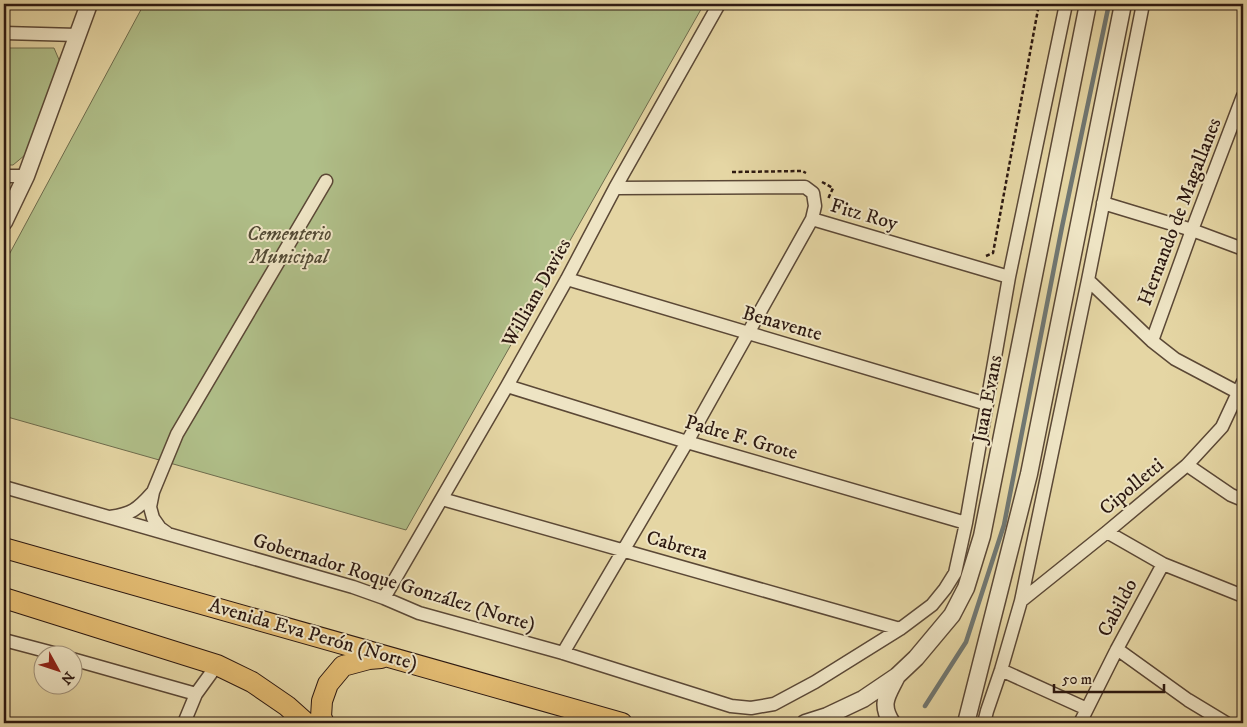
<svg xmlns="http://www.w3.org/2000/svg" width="1247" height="727" font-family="'IM FELL DW Pica',serif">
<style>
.green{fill:#b0bf89;stroke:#6e6c4d}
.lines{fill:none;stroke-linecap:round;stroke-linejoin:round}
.stream{stroke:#707772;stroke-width:4.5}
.minor-casing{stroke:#5b4836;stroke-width:15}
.tertiary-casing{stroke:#5b4836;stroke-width:19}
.primary-casing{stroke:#2d1911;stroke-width:22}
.path{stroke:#2d1911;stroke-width:2.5;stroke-dasharray:4 2.5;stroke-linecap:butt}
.minor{stroke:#eee4c4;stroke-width:12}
.tertiary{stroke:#eee4c4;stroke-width:16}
.primary{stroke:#e2bb72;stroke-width:20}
.labels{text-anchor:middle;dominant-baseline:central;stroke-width:4;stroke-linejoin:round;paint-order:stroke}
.street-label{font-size:20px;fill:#2d1911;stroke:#eee4c4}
.park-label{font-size:20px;font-style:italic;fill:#544b35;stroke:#eee4c4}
</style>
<rect width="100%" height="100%" fill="#e5d6a4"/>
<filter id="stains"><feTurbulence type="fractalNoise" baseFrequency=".004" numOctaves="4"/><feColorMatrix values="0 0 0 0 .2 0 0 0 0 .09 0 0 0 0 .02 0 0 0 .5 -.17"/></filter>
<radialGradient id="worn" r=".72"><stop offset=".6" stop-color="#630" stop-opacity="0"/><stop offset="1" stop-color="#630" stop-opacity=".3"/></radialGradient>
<path class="green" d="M 144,4 L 704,4 L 406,530 L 4,416 L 4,264 Z
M 4,48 L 54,48 L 60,62 L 25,155 L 13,165 L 4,165 Z"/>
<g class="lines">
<path class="stream" d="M 925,706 L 966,642 L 1004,525 L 1062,227 L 1109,4"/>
<defs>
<path id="minor" d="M 4,33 L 77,35
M 4,176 L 26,176
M 615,188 L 805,187 L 813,193 L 815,206 L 812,219 L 1009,277
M 1103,203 L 1192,230 L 1243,249
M 567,279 L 987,404
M 1088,280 L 1152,341 L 1175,359 L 1243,395
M 1152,341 L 1192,230 L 1243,96
M 507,386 L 687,442 L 966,523
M 1187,465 L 1231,495 L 1243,500
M 4,487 L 353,587 L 384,598 L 419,613 L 563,653 L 731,706 L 751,708 L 774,704 L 815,682 L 900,629 L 932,605 L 945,589 L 955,573 L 966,523 L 1009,277 L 1066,4
M 442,499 L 900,629
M 110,517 C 131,514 137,510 152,493
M 1107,532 L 1163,564 L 1243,596
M 167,533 L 160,528 L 153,518 L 150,507 L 153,492 L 177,434 L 326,181
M 384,598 L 507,386 L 567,279 L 615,188 L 719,4
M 1021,601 L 1107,532 L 1187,465 L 1222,427 L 1243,382
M 4,640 L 57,654
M 1117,649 L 1188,700 L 1226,723
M 563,653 L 687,442 L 812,219
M 72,659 L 196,694 L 217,665
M 1001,670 L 1087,709
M 184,723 L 196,694
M 984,723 L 987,711 L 1001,670 L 1021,601 L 1088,280 L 1143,4
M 1080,723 L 1117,649 L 1163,564"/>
<path id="tertiary" d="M 4,222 L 26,176 L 89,4
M 805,723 L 827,716 L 863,699 L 897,676 L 916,658 L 952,615 L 966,588 L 982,536 L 1088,4
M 892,723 C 879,703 888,695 897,676
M 966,723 L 1029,474 L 1123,4"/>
<path id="primary" d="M 4,548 L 622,723
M 4,598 L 217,665 L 252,682 L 287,706 L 306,723
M 324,723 L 321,717 L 322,701 L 328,684 L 343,666 L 369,659 L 381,658"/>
</defs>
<use href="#minor" class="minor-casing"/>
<use href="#tertiary" class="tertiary-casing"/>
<use href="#primary" class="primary-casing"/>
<path class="path" d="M 732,172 L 802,171 L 806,173
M 822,182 L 833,188 L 828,199
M 986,256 L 993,253 L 1039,4"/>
<use href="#minor" class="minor"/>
<use href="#tertiary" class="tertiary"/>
<use href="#primary" class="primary"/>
</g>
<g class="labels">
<g class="street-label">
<text transform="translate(1180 212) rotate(-69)">Hernando de Magallanes</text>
<text transform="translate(864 215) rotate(16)">Fitz Roy</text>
<text transform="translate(537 293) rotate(-61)">William Davies</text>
<text transform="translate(782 324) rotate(16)">Benavente</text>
<text transform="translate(988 399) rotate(-79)">Juan Evans</text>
<text transform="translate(741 438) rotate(16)">Padre F. Grote</text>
<text transform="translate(1132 487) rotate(-40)">Cipolletti</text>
<text transform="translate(677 546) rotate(16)">Cabrera</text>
<text transform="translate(394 583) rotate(17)">Gobernador Roque González (Norte)</text>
<text transform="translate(1118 608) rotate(-62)">Cabildo</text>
<text transform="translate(313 635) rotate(16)">Avenida Eva Perón (Norte)</text>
</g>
<g class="park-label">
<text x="289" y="234">Cementerio<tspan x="289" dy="23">Municipal</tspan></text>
</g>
</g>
<rect width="1247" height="727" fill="none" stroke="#e5d6a4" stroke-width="20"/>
<rect x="5" y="5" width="1237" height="717" fill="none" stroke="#2d1911" stroke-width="2.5"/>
<rect x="10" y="10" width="1227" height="707" fill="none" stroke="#2d1911"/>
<g transform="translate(58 670) rotate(130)"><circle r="24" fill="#eee4c4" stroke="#a1937c"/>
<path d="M0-4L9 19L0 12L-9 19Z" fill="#8f2418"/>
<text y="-8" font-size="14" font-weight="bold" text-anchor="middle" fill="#2d1911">N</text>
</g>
<path d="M1054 684v8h110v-8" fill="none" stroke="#2d1911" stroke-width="2.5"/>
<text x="1062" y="684" font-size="15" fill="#2d1911" stroke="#eee4c4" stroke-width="4" paint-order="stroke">50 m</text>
<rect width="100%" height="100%" filter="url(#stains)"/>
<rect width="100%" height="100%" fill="url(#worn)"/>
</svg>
